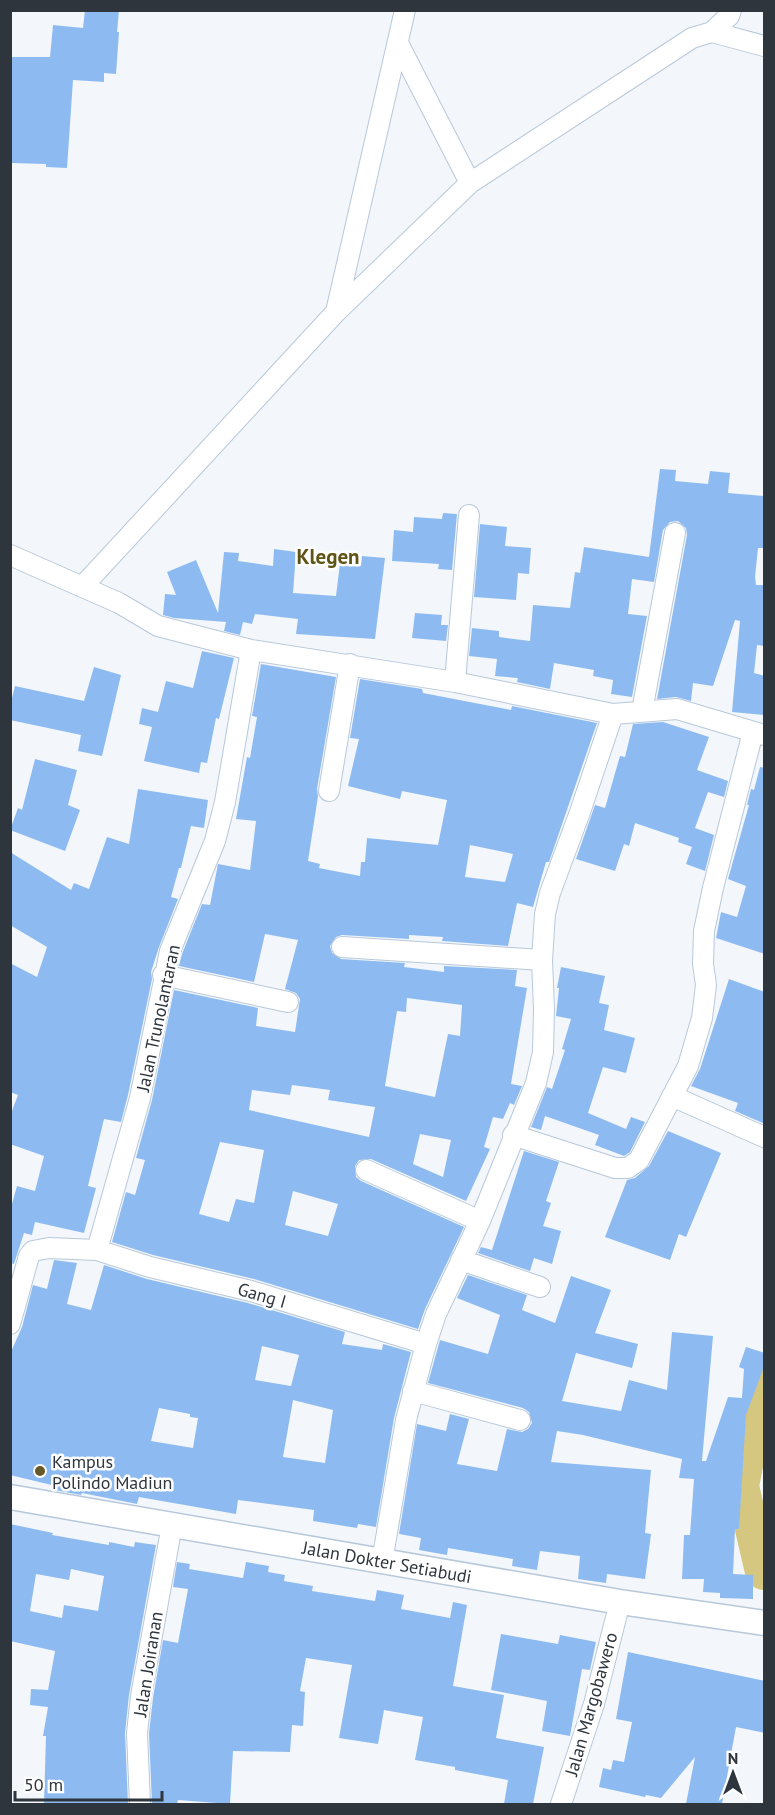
<svg xmlns="http://www.w3.org/2000/svg" width="775" height="1815" font-family="'PT Sans',sans-serif">
<style>
.lines{fill:none;stroke-linecap:round;stroke-linejoin:round}
.river{stroke:#d5c680;stroke-width:34}
.building{fill:#8dbbf1;fill-rule:evenodd}
.minor-casing{stroke:#b7c8db;stroke-width:22}
.major-casing{stroke:#b7c8db;stroke-width:27}
.minor{stroke:#fff;stroke-width:20}
.major{stroke:#fff;stroke-width:24}
.poi-dot{fill:#655a27;stroke:#fff;stroke-width:2}
.labels{text-anchor:middle;dominant-baseline:central;stroke-width:5;stroke-linejoin:round;paint-order:stroke}
.street-label{font-size:18px;fill:#2e353d;stroke:#fff}
.poi-label{font-size:18px;fill:#2e353d;stroke:#fff;text-anchor:start}
.quarter-label{font-size:21px;font-weight:bold;fill:#5f5315;stroke:#fff}
</style>
<rect width="100%" height="100%" fill="#f3f7fb"/>
<g class="lines">
<path class="river" d="M 764,1384 L 761,1389 L 742,1486 L 762,1572 L 764,1573"/>
</g>
<path class="building" d="M 85,10 L 119,10 L 117,32 L 119,32 L 116,74 L 104,73 L 104,82 L 73,80 L 67,168 L 46,167 L 46,164 L 10,163 L 10,57 L 50,57 L 53,25 L 83,28 Z
M 660,469 L 676,470 L 675,481 L 708,484 L 710,471 L 730,473 L 728,493 L 765,496 L 765,548 L 758,548 L 755,577 L 756,585 L 765,585 L 765,646 L 757,645 L 754,673 L 765,676 L 765,715 L 732,712 L 740,621 L 735,620 L 713,686 L 693,683 L 691,701 L 676,697 L 657,699 L 687,535 L 686,528 L 678,521 L 670,522 L 663,530 L 654,582 L 632,579 L 628,614 L 647,616 L 632,697 L 611,694 L 613,680 L 593,676 L 594,670 L 554,663 L 550,689 L 517,682 L 518,678 L 495,676 L 497,659 L 469,656 L 472,628 L 499,631 L 499,637 L 530,641 L 533,605 L 570,608 L 575,572 L 580,573 L 584,547 L 649,557 Z
M 443,513 L 457,514 L 452,570 L 438,569 L 439,564 L 392,561 L 394,530 L 413,532 L 414,517 L 442,519 Z
M 480,524 L 507,527 L 505,546 L 531,548 L 529,574 L 518,573 L 516,600 L 474,597 Z
M 274,549 L 296,552 L 293,593 L 336,596 L 340,563 L 361,566 L 362,556 L 385,558 L 375,639 L 296,634 L 298,619 L 255,614 L 252,624 L 243,622 L 240,635 L 224,631 L 226,622 L 174,618 L 163,615 L 165,594 L 176,595 L 167,572 L 196,560 L 218,613 L 224,552 L 239,553 L 238,561 L 273,566 Z
M 415,613 L 442,615 L 441,625 L 448,625 L 446,641 L 412,638 Z
M 202,651 L 234,658 L 219,719 L 216,718 L 207,763 L 201,762 L 199,773 L 144,761 L 152,727 L 139,724 L 142,708 L 158,712 L 166,681 L 193,688 Z
M 261,664 L 336,677 L 317,789 L 318,796 L 308,861 L 320,864 L 319,868 L 360,876 L 361,862 L 365,862 L 367,838 L 438,845 L 447,800 L 402,791 L 400,799 L 348,786 L 359,739 L 350,738 L 360,679 L 422,689 L 423,693 L 511,710 L 512,706 L 597,723 L 549,862 L 546,862 L 533,907 L 517,903 L 508,946 L 442,941 L 443,937 L 409,935 L 409,939 L 342,935 L 336,937 L 330,946 L 332,953 L 341,959 L 405,963 L 404,967 L 444,972 L 444,966 L 517,970 L 515,986 L 527,988 L 511,1084 L 522,1086 L 514,1105 L 510,1103 L 503,1119 L 493,1117 L 484,1147 L 490,1149 L 466,1201 L 371,1159 L 359,1160 L 355,1166 L 356,1177 L 361,1181 L 464,1227 L 425,1309 L 418,1329 L 254,1279 L 153,1255 L 112,1242 L 126,1192 L 135,1195 L 145,1160 L 136,1158 L 152,1100 L 174,990 L 258,1008 L 256,1026 L 295,1032 L 300,999 L 296,993 L 285,989 L 298,940 L 265,934 L 254,982 L 179,966 L 182,954 L 202,904 L 210,905 L 218,864 L 250,870 L 256,821 L 236,819 L 247,757 L 250,758 L 257,717 L 252,716 ZM 470,845 L 513,854 L 505,882 L 465,877 ZM 407,998 L 462,1005 L 460,1036 L 448,1034 L 435,1097 L 385,1086 L 397,1011 L 406,1012 ZM 292,1085 L 330,1090 L 328,1100 L 375,1107 L 369,1137 L 249,1110 L 252,1090 L 290,1095 ZM 420,1134 L 451,1140 L 443,1177 L 413,1164 ZM 220,1142 L 264,1150 L 254,1203 L 236,1199 L 229,1222 L 199,1214 ZM 293,1191 L 338,1204 L 328,1236 L 285,1225 Z
M 94,667 L 121,675 L 102,756 L 78,751 L 81,735 L 10,720 L 10,706 L 15,686 L 84,701 Z
M 663,722 L 709,737 L 697,770 L 728,781 L 724,797 L 708,792 L 695,828 L 714,835 L 705,871 L 686,864 L 692,847 L 678,842 L 679,838 L 635,823 L 629,846 L 624,844 L 615,871 L 576,859 L 595,805 L 605,808 L 620,756 L 625,757 L 633,724 Z
M 35,759 L 77,770 L 68,805 L 80,810 L 65,851 L 10,830 L 18,808 L 22,810 Z
M 760,767 L 765,768 L 765,954 L 716,938 L 721,912 L 737,917 L 746,886 L 728,879 L 749,805 L 747,805 L 751,789 L 754,790 Z
M 138,789 L 208,800 L 204,828 L 191,826 L 181,868 L 179,868 L 171,897 L 178,899 L 159,947 L 151,972 L 152,979 L 128,1095 L 121,1122 L 104,1119 L 88,1186 L 96,1188 L 84,1233 L 35,1222 L 32,1235 L 24,1233 L 14,1264 L 10,1263 L 10,1211 L 17,1186 L 35,1191 L 44,1156 L 10,1144 L 10,1116 L 18,1095 L 10,1092 L 10,963 L 37,977 L 47,947 L 10,925 L 10,852 L 71,890 L 74,883 L 89,889 L 107,837 L 129,844 Z
M 561,967 L 605,976 L 599,1003 L 609,1005 L 604,1030 L 635,1038 L 626,1073 L 603,1067 L 588,1113 L 626,1129 L 631,1117 L 645,1122 L 630,1152 L 624,1156 L 595,1145 L 599,1135 L 545,1116 L 541,1130 L 531,1127 L 547,1087 L 552,1089 L 565,1050 L 562,1049 L 571,1019 L 556,1016 L 559,988 L 557,988 Z
M 729,979 L 765,992 L 765,1124 L 735,1111 L 738,1103 L 691,1086 L 700,1069 Z
M 668,1131 L 721,1153 L 686,1237 L 679,1234 L 670,1260 L 605,1237 L 627,1180 L 635,1178 L 649,1166 Z
M 524,1151 L 559,1162 L 546,1201 L 551,1203 L 543,1226 L 561,1231 L 552,1264 L 534,1258 L 530,1271 L 478,1253 L 481,1247 L 492,1250 Z
M 54,1260 L 77,1263 L 67,1304 L 91,1310 L 104,1265 L 147,1279 L 248,1303 L 345,1332 L 342,1344 L 382,1350 L 383,1344 L 411,1352 L 394,1418 L 376,1527 L 358,1524 L 357,1528 L 313,1521 L 314,1510 L 238,1500 L 236,1514 L 139,1497 L 137,1504 L 82,1493 L 81,1495 L 55,1490 L 56,1486 L 10,1475 L 10,1354 L 22,1327 L 33,1285 L 47,1289 ZM 262,1346 L 299,1355 L 291,1386 L 255,1380 ZM 293,1400 L 333,1410 L 325,1463 L 283,1457 ZM 159,1408 L 190,1414 L 190,1417 L 198,1418 L 193,1448 L 151,1441 Z
M 468,1275 L 527,1295 L 522,1310 L 555,1323 L 571,1276 L 611,1290 L 595,1333 L 638,1344 L 632,1368 L 576,1353 L 562,1401 L 621,1411 L 629,1380 L 667,1390 L 672,1332 L 713,1336 L 702,1461 L 706,1461 L 728,1397 L 742,1398 L 744,1369 L 739,1367 L 746,1347 L 765,1353 L 765,1364 L 746,1415 L 739,1529 L 735,1529 L 733,1574 L 753,1575 L 753,1599 L 720,1598 L 720,1593 L 703,1592 L 704,1579 L 682,1579 L 684,1535 L 690,1535 L 694,1479 L 679,1478 L 682,1459 L 583,1435 L 557,1431 L 551,1462 L 651,1470 L 645,1533 L 651,1534 L 645,1579 L 607,1574 L 606,1583 L 578,1579 L 580,1556 L 540,1551 L 537,1570 L 512,1566 L 513,1559 L 448,1548 L 447,1555 L 419,1550 L 421,1538 L 399,1534 L 417,1424 L 446,1431 L 450,1414 L 469,1419 L 457,1464 L 497,1471 L 507,1429 L 522,1432 L 528,1429 L 532,1423 L 529,1412 L 523,1408 L 428,1383 L 440,1340 L 488,1354 L 500,1315 L 457,1298 Z
M 10,1524 L 53,1533 L 52,1535 L 109,1545 L 109,1542 L 134,1547 L 135,1542 L 156,1545 L 129,1695 L 125,1733 L 128,1804 L 44,1804 L 46,1736 L 43,1736 L 48,1707 L 30,1705 L 31,1689 L 48,1690 L 55,1651 L 10,1641 ZM 71,1569 L 104,1576 L 98,1611 L 64,1605 L 62,1618 L 30,1611 L 36,1574 L 69,1580 Z
M 177,1562 L 190,1564 L 189,1569 L 243,1578 L 246,1562 L 269,1566 L 268,1572 L 285,1575 L 284,1581 L 313,1586 L 312,1591 L 375,1601 L 377,1590 L 404,1595 L 401,1609 L 450,1618 L 453,1602 L 467,1605 L 453,1686 L 504,1695 L 496,1738 L 544,1747 L 533,1804 L 504,1804 L 508,1780 L 455,1770 L 455,1767 L 415,1760 L 423,1717 L 384,1710 L 378,1744 L 339,1738 L 352,1665 L 306,1658 L 300,1691 L 305,1692 L 303,1726 L 292,1725 L 290,1752 L 233,1751 L 230,1804 L 178,1800 L 177,1804 L 152,1804 L 149,1733 L 153,1698 L 163,1640 L 178,1643 L 188,1589 L 173,1587 Z
M 501,1634 L 558,1644 L 560,1635 L 596,1642 L 590,1670 L 582,1669 L 570,1736 L 542,1731 L 547,1701 L 491,1690 Z
M 628,1652 L 765,1681 L 765,1733 L 736,1727 L 722,1804 L 686,1804 L 695,1757 L 661,1798 L 646,1795 L 645,1797 L 599,1787 L 603,1768 L 611,1770 L 613,1760 L 624,1762 L 632,1722 L 616,1719 Z"/>
<g class="lines">
<defs>
<path id="minor" d="M 712,32 L 729,16 L 731,10
M 398,43 L 470,183
M 336,312 L 405,10
M 10,555 L 119,603 L 158,626 L 251,650 L 455,682 L 613,714 L 677,709 L 764,735
M 82,587 L 336,312 L 470,183 L 692,38 L 712,32 L 764,46
M 455,682 L 469,515
M 642,711 L 675,533
M 329,791 L 350,664
M 342,947 L 542,960
M 163,975 L 288,1002
M 672,1096 L 764,1137
M 513,1135 L 615,1168 L 628,1168 L 639,1160 L 688,1066 L 702,1018 L 706,985 L 703,964 L 704,931 L 713,888 L 753,732
M 366,1170 L 480,1221
M 97,1250 L 140,1098 L 170,951 L 215,841 L 225,802 L 251,650
M 461,1260 L 540,1287
M 10,1324 L 29,1256 L 33,1251 L 49,1248 L 97,1250 L 150,1267 L 251,1291 L 426,1344
M 413,1391 L 520,1420
M 382,1562 L 406,1420 L 426,1344 L 436,1314 L 480,1221 L 536,1083 L 543,1052 L 544,1009 L 542,960 L 545,914 L 550,893 L 580,812 L 613,714
M 140,1804 L 137,1733 L 141,1696 L 172,1525
M 561,1804 L 594,1704 L 620,1602"/>
<path id="major" d="M 10,1497 L 620,1602 L 764,1623"/>
</defs>
<use href="#minor" class="minor-casing"/>
<use href="#major" class="major-casing"/>
<use href="#minor" class="minor"/>
<use href="#major" class="major"/>
</g>
<circle class="poi-dot" cx="40" cy="1471" r="6"/>
<g class="labels">
<g class="street-label">
<text transform="translate(158 1018) rotate(-78)">Jalan Trunolantaran</text>
<text transform="translate(262 1295) rotate(16)">Gang I</text>
<text transform="translate(387 1562) rotate(10)">Jalan Dokter Setiabudi</text>
<text transform="translate(148 1664) rotate(-81)">Jalan Joiranan</text>
<text transform="translate(591 1704) rotate(-74)">Jalan Margobawero</text>
</g>
<g class="poi-label">
<text x="52" y="1461">Kampus<tspan x="52" dy="21">Polindo Madiun</tspan></text>
</g>
<g class="quarter-label">
<text x="328" y="556">Klegen</text>
</g>
</g>
<rect width="775" height="1815" fill="none" stroke="#2e353d" stroke-width="24"/>
<g transform="translate(733 1773)" stroke="#ffffff" stroke-width="4.5" paint-order="stroke">
<path d="M0-4.5L10 22L0 15L-10 22Z" fill="#2e353d"/>
<text y="-9" font-size="16" font-weight="bold" text-anchor="middle" fill="#2e353d">N</text>
</g>
<path d="M15 1791v9h147v-9" fill="none" stroke="#2e353d" stroke-width="3"/>
<text x="24" y="1791" font-size="18" fill="#2e353d" stroke="#ffffff" stroke-width="4.5" paint-order="stroke">50 m</text>
</svg>
